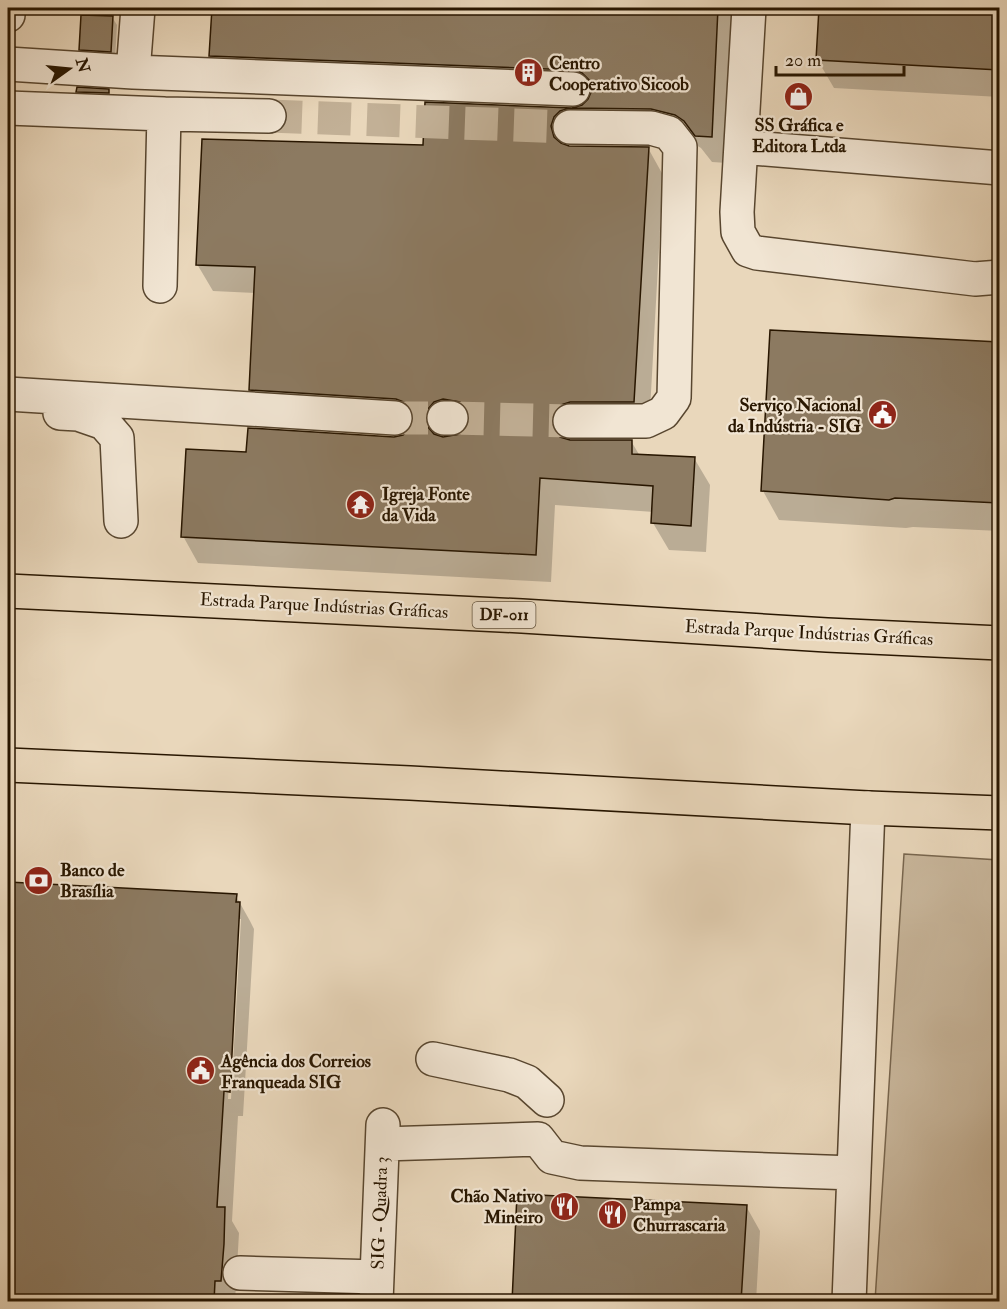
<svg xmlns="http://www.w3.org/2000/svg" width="1007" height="1309" font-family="'IM FELL Double Pica',serif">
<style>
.green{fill:#c8b69b;stroke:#78664e;stroke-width:1.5}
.shadow{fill:#0003;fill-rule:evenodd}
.building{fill:#8c7a61;stroke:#281600;stroke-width:1.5;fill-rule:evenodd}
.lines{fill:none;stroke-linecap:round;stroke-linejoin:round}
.minor-tunnel{stroke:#c2b096;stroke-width:33;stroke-dasharray:33 16;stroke-linecap:butt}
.minor-casing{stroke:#58462f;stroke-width:36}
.major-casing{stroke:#281600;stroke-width:36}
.minor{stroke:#f1e5d3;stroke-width:33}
.major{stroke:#e9d7bb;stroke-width:33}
.labels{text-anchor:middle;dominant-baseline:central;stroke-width:4.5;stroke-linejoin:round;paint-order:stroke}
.shield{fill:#f1e5d3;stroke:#64543f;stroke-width:1.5}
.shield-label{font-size:16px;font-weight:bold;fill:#281600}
.poi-label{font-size:18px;font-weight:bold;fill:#281600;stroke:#f1e5d3;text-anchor:start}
.street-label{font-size:18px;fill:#281600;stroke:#f1e5d3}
</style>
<rect width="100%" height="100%" fill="#e9d7bb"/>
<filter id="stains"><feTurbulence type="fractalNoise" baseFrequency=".00333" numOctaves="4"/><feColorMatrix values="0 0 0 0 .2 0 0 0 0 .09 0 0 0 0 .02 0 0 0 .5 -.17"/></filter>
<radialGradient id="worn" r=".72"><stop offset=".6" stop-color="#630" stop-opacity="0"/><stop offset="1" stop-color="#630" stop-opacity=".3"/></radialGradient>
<path class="green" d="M 904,854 L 999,860 L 999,1301 L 875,1301 Z"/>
<path class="shadow" d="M 214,8 L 735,8 L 727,163 L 712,162 L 701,148 L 691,142 L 576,138 L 568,147 L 648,148 L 663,175 L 649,429 L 577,431 L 567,441 L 631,441 L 640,456 L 694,458 L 710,485 L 706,552 L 669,550 L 653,523 L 654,512 L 555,505 L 551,582 L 198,563 L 183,536 L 248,454 L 395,438 L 403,436 L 413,426 L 266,417 L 251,390 L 255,293 L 213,291 L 197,264 L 425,147 L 426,104 L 572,109 L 583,107 L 591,97 L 226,83 L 210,56 ZM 471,425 L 462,435 L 452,438 L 442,437 L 451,428 Z
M 821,8 L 1000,8 L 1000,97 L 834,88 L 817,59 Z
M 112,17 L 117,25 L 115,59 L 85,57 L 80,49 Z
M 108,91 L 112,99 L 83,99 L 78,92 Z
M 771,332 L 1000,343 L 1000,531 L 913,527 L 906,528 L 779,520 L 763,491 Z
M 8,884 L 236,896 L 250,921 L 254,929 L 243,1116 L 238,1116 L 232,1221 L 239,1233 L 235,1302 L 8,1302 ZM 238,919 L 241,919 L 231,1099 L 228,1099 Z
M 746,1206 L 760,1231 L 756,1302 L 514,1302 Z"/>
<path class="building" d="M 212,8 L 718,8 L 712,137 L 695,136 L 684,121 L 675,115 L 651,109 L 570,108 L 560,111 L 554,117 L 551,126 L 554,137 L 561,143 L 569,146 L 649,147 L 634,402 L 570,402 L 561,405 L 554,412 L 551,420 L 554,430 L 560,437 L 570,440 L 632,440 L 632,454 L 695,457 L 691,526 L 651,523 L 653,486 L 540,478 L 536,555 L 181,537 L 186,449 L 246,452 L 248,428 L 394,437 L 403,435 L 410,429 L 414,419 L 411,409 L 406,403 L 396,399 L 249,390 L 255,267 L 196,265 L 202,139 L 423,145 L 425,102 L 572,108 L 582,105 L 588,99 L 592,90 L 589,80 L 582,73 L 574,70 L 209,56 ZM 443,399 L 460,402 L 467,409 L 470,417 L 467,427 L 460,434 L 443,437 L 434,434 L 428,427 L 425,419 L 428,409 L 434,402 Z
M 819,8 L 999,8 L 999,70 L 816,60 Z
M 81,15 L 113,16 L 111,52 L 79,50 Z
M 77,87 L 109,89 L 109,93 L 76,92 Z
M 770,330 L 999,342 L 999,503 L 895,498 L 889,500 L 761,491 Z
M 8,882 L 237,894 L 236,902 L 240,902 L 230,1092 L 224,1091 L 217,1207 L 225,1207 L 224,1244 L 221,1281 L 215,1281 L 214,1302 L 8,1302 Z
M 517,1194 L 747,1205 L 741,1302 L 512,1302 Z"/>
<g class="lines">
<path class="minor-tunnel" d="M 269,116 L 570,127
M 395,418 L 444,418
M 451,418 L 570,421"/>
<defs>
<path id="minor" d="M 749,8 L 737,212 L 738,232 L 748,250 L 757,253 L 975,279 L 1000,277
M 8,15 L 8,8
M 8,64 L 133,72 L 573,89
M 133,72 L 138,8
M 8,108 L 164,114 L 160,286
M 164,114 L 269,116
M 741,147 L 1000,168
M 8,394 L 395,418
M 60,413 L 78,414 L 104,423 L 117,438 L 121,521
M 444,418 L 451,418
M 570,421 L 646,421 L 663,413 L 674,398 L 680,147 L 669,133 L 651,128 L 570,127
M 433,1059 L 509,1075 L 527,1082 L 547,1100
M 383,1144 L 538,1139 L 552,1157 L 580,1163 L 854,1173
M 240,1273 L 377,1277
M 376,1302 L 383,1125
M 849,1302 L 868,808"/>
<path id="major" d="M 8,591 L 522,616 L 827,635 L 1000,643
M 8,765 L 410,783 L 868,808 L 1000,813"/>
</defs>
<use href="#minor" class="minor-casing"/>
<use href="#major" class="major-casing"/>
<use href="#minor" class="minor"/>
<use href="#major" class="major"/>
</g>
<defs>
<symbol id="building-disc" viewBox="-11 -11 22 22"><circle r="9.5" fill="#8f2418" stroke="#f1e5d3"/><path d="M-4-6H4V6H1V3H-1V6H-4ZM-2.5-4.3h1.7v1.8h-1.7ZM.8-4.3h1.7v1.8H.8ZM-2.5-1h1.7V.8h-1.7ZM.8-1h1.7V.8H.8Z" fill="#fff"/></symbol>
<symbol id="shop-disc" viewBox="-11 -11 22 22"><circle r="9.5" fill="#8f2418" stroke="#f1e5d3"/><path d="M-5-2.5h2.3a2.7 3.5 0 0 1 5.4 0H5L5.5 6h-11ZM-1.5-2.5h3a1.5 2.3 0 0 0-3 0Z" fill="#fff"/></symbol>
<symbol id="civic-disc" viewBox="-11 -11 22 22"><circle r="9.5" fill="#8f2418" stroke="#f1e5d3"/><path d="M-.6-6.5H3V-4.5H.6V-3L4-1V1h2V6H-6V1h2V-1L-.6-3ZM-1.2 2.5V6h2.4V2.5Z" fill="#fff"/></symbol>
<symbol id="temple-disc" viewBox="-11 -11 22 22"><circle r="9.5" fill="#8f2418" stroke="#f1e5d3"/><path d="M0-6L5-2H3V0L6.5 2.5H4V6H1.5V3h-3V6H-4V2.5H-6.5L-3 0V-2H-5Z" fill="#fff"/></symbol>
<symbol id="bank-disc" viewBox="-11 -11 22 22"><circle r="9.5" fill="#8f2418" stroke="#f1e5d3"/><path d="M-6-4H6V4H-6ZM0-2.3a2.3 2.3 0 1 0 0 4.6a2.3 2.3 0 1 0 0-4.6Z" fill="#fff"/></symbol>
<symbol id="restaurant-disc" viewBox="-11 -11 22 22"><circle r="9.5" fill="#8f2418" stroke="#f1e5d3"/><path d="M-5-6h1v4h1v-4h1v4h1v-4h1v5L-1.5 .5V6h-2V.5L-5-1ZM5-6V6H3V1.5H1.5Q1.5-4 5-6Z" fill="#fff"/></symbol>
</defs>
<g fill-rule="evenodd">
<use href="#building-disc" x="512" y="56" width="33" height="33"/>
<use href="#shop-disc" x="782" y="80" width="33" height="33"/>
<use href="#civic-disc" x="866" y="398" width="33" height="33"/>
<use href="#temple-disc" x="344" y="488" width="33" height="33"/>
<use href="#bank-disc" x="22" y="864" width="33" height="33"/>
<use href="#civic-disc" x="184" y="1054" width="33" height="33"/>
<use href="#restaurant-disc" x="548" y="1190" width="33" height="33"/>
<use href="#restaurant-disc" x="596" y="1198" width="33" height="33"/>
</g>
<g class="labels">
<rect class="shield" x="472.5" y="602" width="63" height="26" rx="4.5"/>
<g class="shield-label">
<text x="504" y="615">DF-011</text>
</g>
<g class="poi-label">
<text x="549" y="63">Centro<tspan x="549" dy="21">Cooperativo Sicoob</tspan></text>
<text x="799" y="125" text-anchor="middle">SS Gráfica e<tspan x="799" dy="21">Editora Ltda</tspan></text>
<text x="861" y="405" text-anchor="end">Serviço Nacional<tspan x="861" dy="21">da Indústria - SIG</tspan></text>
<text x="382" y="494">Igreja Fonte<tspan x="382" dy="21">da Vida</tspan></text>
<text x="60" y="870">Banco de<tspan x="60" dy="21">Brasília</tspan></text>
<text x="221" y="1061">Agência dos Correios<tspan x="221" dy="21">Franqueada SIG</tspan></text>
<text x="543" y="1196" text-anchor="end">Chão Nativo<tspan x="543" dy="21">Mineiro</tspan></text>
<text x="633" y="1204">Pampa<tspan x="633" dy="21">Churrascaria</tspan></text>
</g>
<g class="street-label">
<text transform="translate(324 606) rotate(3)">Estrada Parque Indústrias Gráficas</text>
<text transform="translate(809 633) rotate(3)">Estrada Parque Indústrias Gráficas</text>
<text transform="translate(380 1213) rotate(-88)">SIG - Quadra 3</text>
</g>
</g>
<rect width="1007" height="1309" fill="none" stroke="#e9d7bb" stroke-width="30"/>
<rect x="9" y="9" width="989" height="1291" fill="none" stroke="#281600" stroke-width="3"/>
<rect x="15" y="15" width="977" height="1279" fill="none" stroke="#281600" stroke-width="1.5"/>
<g transform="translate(69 69) rotate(75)" stroke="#f1e5d3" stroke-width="4.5" paint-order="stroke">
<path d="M0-4.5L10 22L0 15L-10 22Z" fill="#281600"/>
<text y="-9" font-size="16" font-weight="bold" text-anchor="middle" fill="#281600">N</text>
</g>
<path d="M776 66v9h128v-9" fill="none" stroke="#281600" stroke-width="3"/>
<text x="785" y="66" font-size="18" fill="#281600" stroke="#f1e5d3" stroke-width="4.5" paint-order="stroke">20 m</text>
<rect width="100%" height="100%" filter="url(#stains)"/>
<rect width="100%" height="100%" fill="url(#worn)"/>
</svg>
